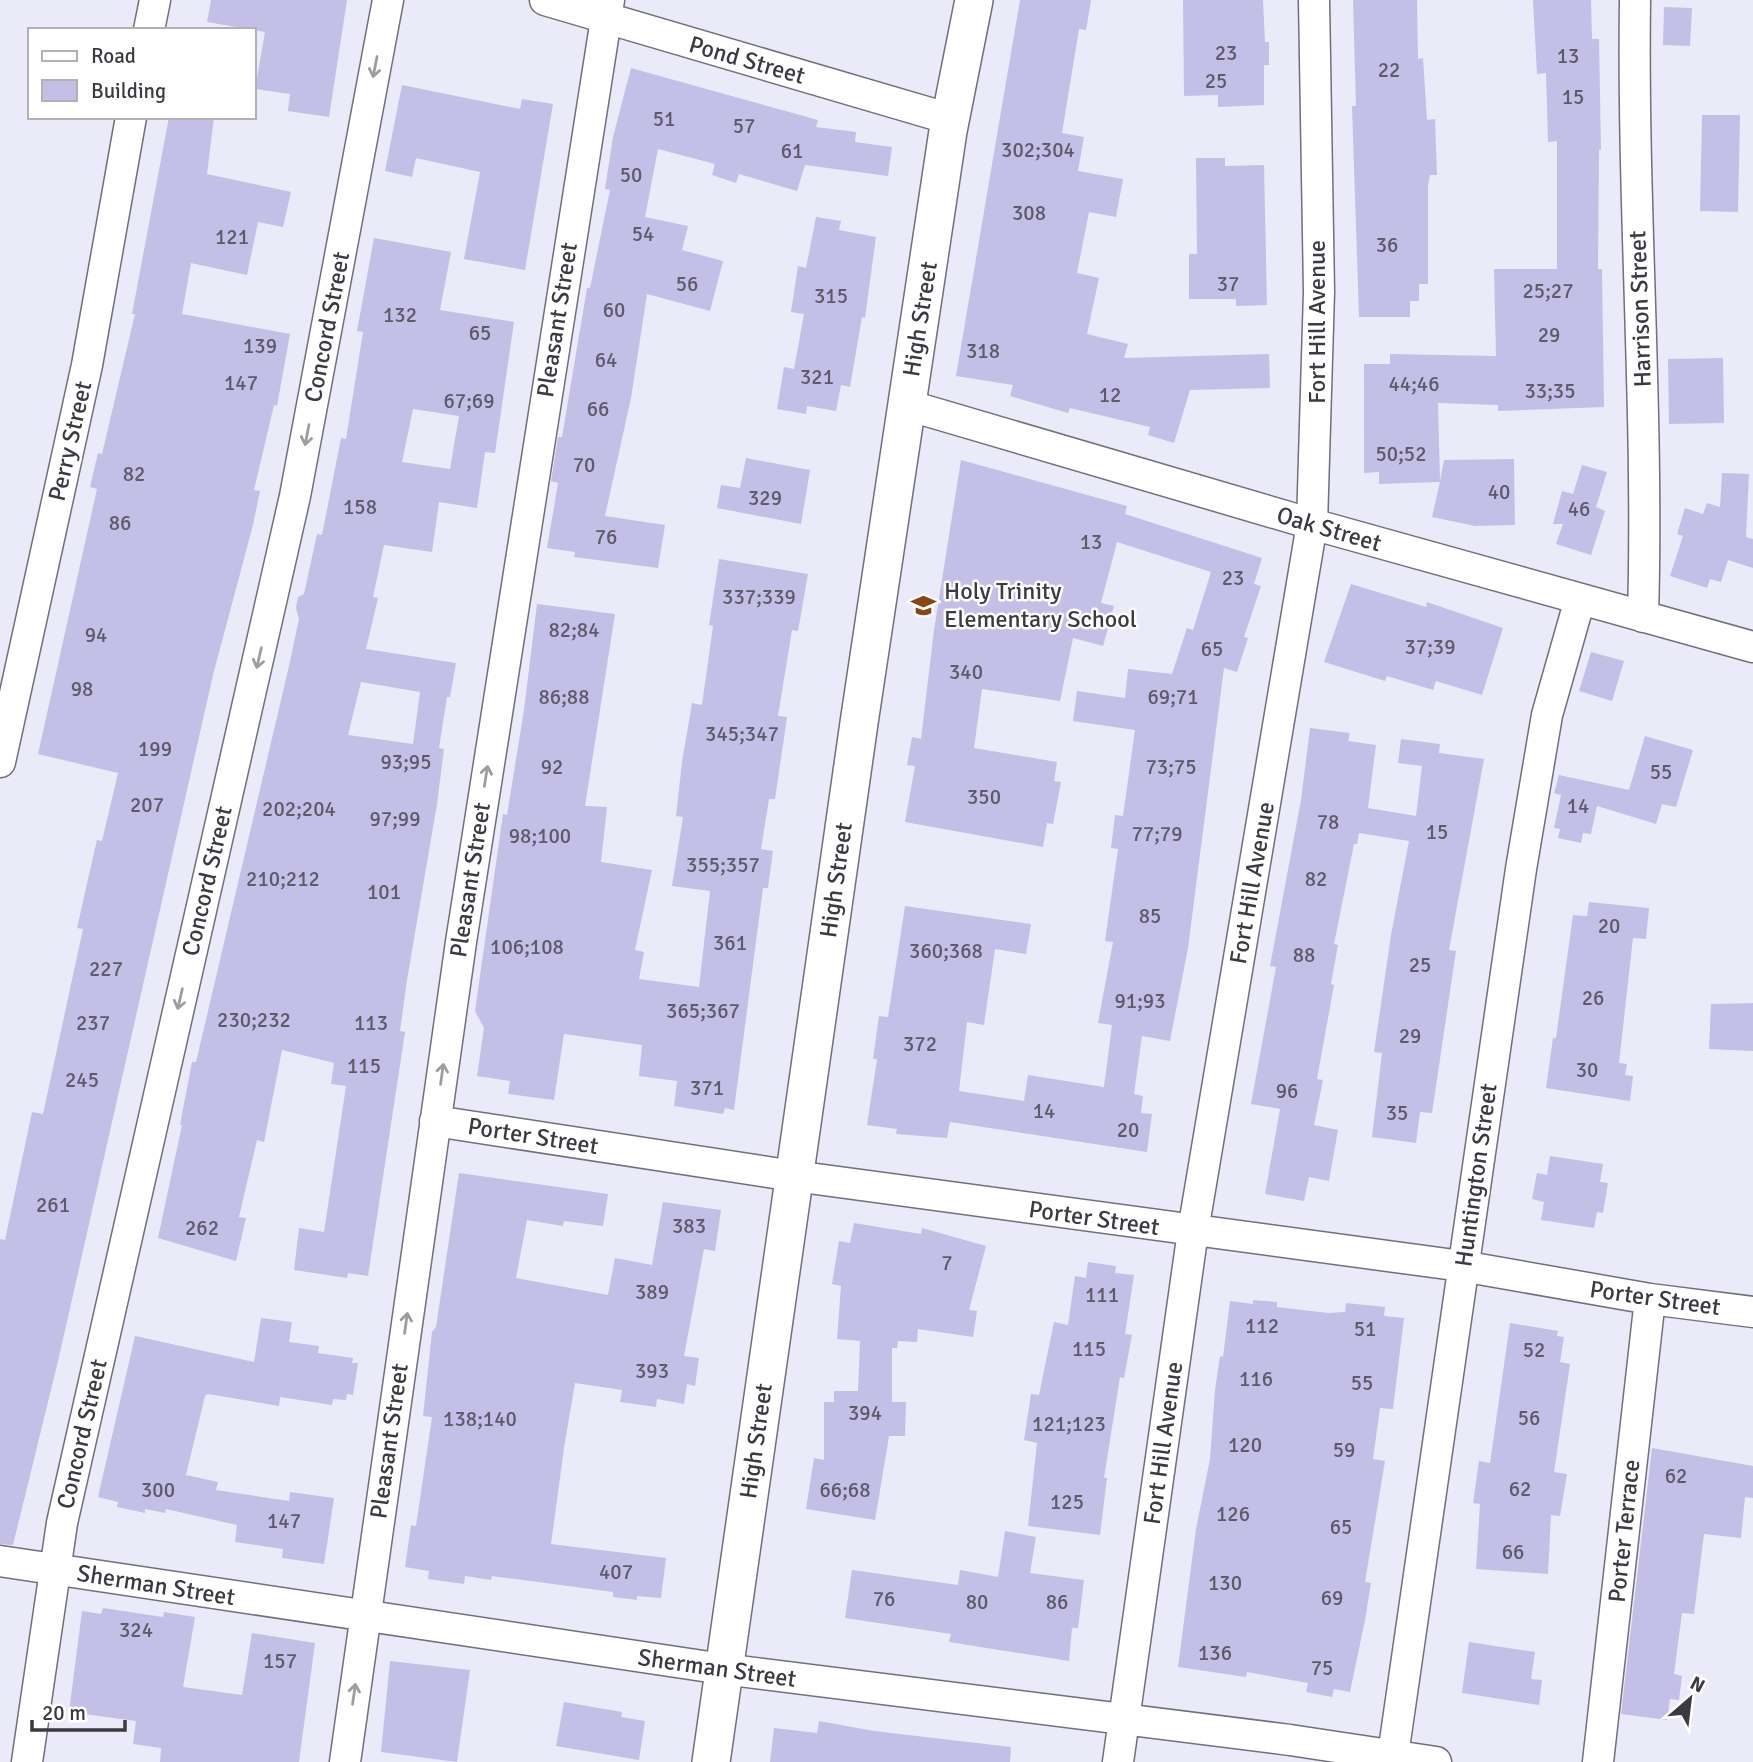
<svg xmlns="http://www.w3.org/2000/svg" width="1753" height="1762" font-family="Signika,sans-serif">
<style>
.building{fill:#c4bfe6;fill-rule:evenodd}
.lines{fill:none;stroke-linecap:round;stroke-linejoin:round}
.minor-casing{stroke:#706f7b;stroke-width:33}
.tertiary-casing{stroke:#706f7b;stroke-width:40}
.minor{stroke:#fff;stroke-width:30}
.tertiary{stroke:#fff;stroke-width:37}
.oneway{stroke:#9d9ca0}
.labels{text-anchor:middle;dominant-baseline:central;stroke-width:5;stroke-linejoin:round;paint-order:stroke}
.number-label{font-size:21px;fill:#5d5b6a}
.street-label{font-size:24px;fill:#3b3a40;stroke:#fff}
.poi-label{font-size:24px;fill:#3b3a40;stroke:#fff;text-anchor:start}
</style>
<rect width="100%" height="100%" fill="#ebeaf8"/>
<path class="building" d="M 211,0 L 347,0 L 329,117 L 288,111 L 290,94 L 255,89 L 265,32 L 207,22 Z
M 1020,0 L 1091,0 L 1086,30 L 1079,29 L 1062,133 L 1084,137 L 1078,171 L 1123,179 L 1116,217 L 1089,212 L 1077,273 L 1099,278 L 1087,334 L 1128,344 L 1124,358 L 1269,354 L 1270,388 L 1190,390 L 1174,443 L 1148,435 L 1150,427 L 1070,408 L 1068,413 L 1010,396 L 1013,385 L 956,376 Z
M 1183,0 L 1263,0 L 1265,42 L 1269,42 L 1269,65 L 1264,65 L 1264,105 L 1218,107 L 1218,95 L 1184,96 Z
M 1353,0 L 1417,0 L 1418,59 L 1423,58 L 1427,120 L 1435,119 L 1437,175 L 1430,175 L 1428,185 L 1428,284 L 1419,284 L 1419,301 L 1410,301 L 1410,317 L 1359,317 L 1352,106 L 1356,106 Z
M 1533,0 L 1591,0 L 1592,39 L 1599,39 L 1601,150 L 1599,150 L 1598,269 L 1602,269 L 1604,407 L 1498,411 L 1498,405 L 1438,403 L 1440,481 L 1444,460 L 1514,459 L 1515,525 L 1475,526 L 1432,517 L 1440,482 L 1379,484 L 1379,472 L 1364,473 L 1364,364 L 1390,364 L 1390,354 L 1496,356 L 1494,269 L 1557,269 L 1557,141 L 1548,142 L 1546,73 L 1537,74 Z
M 1664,7 L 1692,8 L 1690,46 L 1663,45 Z
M 631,68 L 818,120 L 816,127 L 856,132 L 855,142 L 892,147 L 888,176 L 805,165 L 797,191 L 739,174 L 736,183 L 712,175 L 715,164 L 658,149 L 645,217 L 688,226 L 682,250 L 723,261 L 710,311 L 647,294 L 631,398 L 605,516 L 665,525 L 658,568 L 574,557 L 575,552 L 547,548 L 558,483 L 551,481 L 557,444 L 558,437 L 562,437 L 587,288 L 590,288 L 610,190 L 605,189 L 613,137 Z
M 402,85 L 520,109 L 522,99 L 553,104 L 525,270 L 464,259 L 480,172 L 416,158 L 412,177 L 385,171 Z
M 1702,115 L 1740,115 L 1738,212 L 1700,211 Z
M 169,117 L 214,117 L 207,174 L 291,192 L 283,227 L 258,222 L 247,275 L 191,263 L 182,314 L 290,334 L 277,406 L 274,405 L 254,490 L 260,491 L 253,525 L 213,675 L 59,1357 L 13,1545 L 0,1544 L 0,1239 L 5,1240 L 32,1112 L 43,1114 L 83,929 L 77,928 L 91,866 L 97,840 L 102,841 L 118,773 L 38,754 L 97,489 L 90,487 L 98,453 L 102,454 L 135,314 L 132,314 Z
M 1196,158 L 1225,158 L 1225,166 L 1264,165 L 1267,305 L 1236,306 L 1236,299 L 1189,299 L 1189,254 L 1197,254 Z
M 816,217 L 841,221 L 839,230 L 876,237 L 865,318 L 862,317 L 850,387 L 841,385 L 836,411 L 807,406 L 806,414 L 777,409 L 784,367 L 794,369 L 804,314 L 791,312 L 798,266 L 806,268 Z
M 374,238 L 451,252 L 440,310 L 514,322 L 495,453 L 485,452 L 477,508 L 439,502 L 432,552 L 384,545 L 373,597 L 378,598 L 366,649 L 456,663 L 450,697 L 447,697 L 439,748 L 444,749 L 437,804 L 407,980 L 400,1031 L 405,1032 L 368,1276 L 348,1273 L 347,1278 L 294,1270 L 299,1228 L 324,1232 L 346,1086 L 331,1084 L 334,1063 L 282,1050 L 264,1142 L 257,1140 L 239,1217 L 246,1218 L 236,1261 L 158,1238 L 182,1125 L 180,1125 L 192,1062 L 196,1062 L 289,666 L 299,619 L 296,608 L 298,597 L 304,594 L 317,534 L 322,535 L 341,438 L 346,439 L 363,332 L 357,331 ZM 413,409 L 459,416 L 450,469 L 402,462 ZM 361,682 L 420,692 L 413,744 L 348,735 Z
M 1723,358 L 1724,423 L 1669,424 L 1668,359 Z
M 746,458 L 810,470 L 801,524 L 717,508 L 721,485 L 740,488 Z
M 961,460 L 1127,506 L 1125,514 L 1262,558 L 1254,584 L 1261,586 L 1244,637 L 1248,638 L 1237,672 L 1224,668 L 1188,948 L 1170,1041 L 1142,1036 L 1134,1094 L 1143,1096 L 1141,1113 L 1152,1114 L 1147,1152 L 950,1122 L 947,1138 L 896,1134 L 897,1129 L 867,1125 L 877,1059 L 873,1059 L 879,1016 L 888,1017 L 905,906 L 1031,924 L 1026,954 L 995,949 L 984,1025 L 967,1022 L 959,1091 L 1024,1101 L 1028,1075 L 1104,1087 L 1112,1025 L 1098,1023 L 1113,942 L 1105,941 L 1118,849 L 1111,848 L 1115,815 L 1123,816 L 1135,730 L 1073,721 L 1077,691 L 1125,698 L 1128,669 L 1172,674 L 1187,628 L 1193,630 L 1211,572 L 1117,542 L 1101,603 L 1114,606 L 1103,646 L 1073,638 L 1060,701 L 982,689 L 974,748 L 1057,762 L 1054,781 L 1061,782 L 1053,824 L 1047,823 L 1043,847 L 905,822 L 915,766 L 907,765 L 912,737 L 921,739 L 934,630 Z
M 1582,465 L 1607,472 L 1596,507 L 1605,511 L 1591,555 L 1556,544 L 1563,524 L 1553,524 L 1562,491 L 1573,494 Z
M 1722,473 L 1749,474 L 1746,537 L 1753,539 L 1753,568 L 1728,560 L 1721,582 L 1710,579 L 1707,588 L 1670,576 L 1683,536 L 1677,534 L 1685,508 L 1703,514 L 1707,503 L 1720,507 Z
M 719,559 L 808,574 L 798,631 L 792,630 L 778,716 L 787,717 L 775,799 L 769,799 L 761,849 L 773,851 L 768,888 L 763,888 L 734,1110 L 725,1108 L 723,1114 L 674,1106 L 677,1081 L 639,1076 L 642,1045 L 564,1034 L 554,1100 L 508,1094 L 510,1081 L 477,1076 L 484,1028 L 475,1011 L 503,814 L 507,815 L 524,710 L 537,604 L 615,614 L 585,806 L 607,807 L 601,862 L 652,870 L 635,950 L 644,952 L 639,979 L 699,987 L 710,891 L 672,886 L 683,817 L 676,816 L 682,762 L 692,703 L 702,705 L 713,626 L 709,625 Z
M 1351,584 L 1426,607 L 1427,602 L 1503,628 L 1482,695 L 1436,681 L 1433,690 L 1387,676 L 1385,681 L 1324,662 Z
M 1591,652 L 1624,661 L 1612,701 L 1579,691 Z
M 1310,728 L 1350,733 L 1348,741 L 1376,745 L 1368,808 L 1416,816 L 1422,766 L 1398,763 L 1401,739 L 1440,744 L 1439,753 L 1484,759 L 1449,950 L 1456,951 L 1432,1113 L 1420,1112 L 1416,1143 L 1372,1137 L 1382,1053 L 1374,1052 L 1391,935 L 1409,841 L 1359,833 L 1357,844 L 1354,844 L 1334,944 L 1338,945 L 1331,984 L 1334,985 L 1317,1079 L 1323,1080 L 1314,1125 L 1338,1130 L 1329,1181 L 1309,1177 L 1304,1201 L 1265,1194 L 1280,1109 L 1251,1104 L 1276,967 L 1270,966 L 1301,800 Z
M 1645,736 L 1693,750 L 1676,807 L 1662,804 L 1656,824 L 1597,806 L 1591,834 L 1583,833 L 1581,843 L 1558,838 L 1560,829 L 1554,828 L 1561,795 L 1554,793 L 1559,775 L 1629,790 Z
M 1589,902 L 1649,908 L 1646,939 L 1633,938 L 1619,1063 L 1627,1064 L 1625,1075 L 1633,1076 L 1630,1101 L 1546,1088 L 1553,1038 L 1556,1038 L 1573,915 L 1587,916 Z
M 1753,1003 L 1753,1051 L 1709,1049 L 1711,1004 Z
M 1550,1156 L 1603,1164 L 1600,1182 L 1608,1183 L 1603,1213 L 1597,1212 L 1594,1228 L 1541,1220 L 1544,1202 L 1532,1199 L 1537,1173 L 1547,1175 Z
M 459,1173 L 608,1194 L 603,1226 L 564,1221 L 563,1226 L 527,1220 L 516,1278 L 608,1295 L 615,1258 L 652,1265 L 663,1202 L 721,1210 L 715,1251 L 704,1249 L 684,1356 L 699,1358 L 695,1386 L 687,1384 L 684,1404 L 657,1399 L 656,1407 L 620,1402 L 622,1390 L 575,1383 L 564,1448 L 551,1544 L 666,1558 L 661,1598 L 637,1596 L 637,1600 L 613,1597 L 613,1592 L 492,1576 L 491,1580 L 465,1576 L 464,1584 L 428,1579 L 429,1571 L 405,1567 L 411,1525 L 416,1526 L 432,1417 L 423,1416 L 432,1332 L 436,1327 Z
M 854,1223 L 921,1234 L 922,1228 L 986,1246 L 969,1310 L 977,1311 L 973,1337 L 918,1329 L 917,1342 L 898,1341 L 897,1348 L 892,1348 L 892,1402 L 906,1402 L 905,1436 L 889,1436 L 875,1520 L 806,1509 L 814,1458 L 824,1460 L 824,1402 L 834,1402 L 834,1391 L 858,1391 L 860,1341 L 837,1339 L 841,1286 L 832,1284 L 839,1241 L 850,1243 Z
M 1088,1262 L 1116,1266 L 1115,1273 L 1134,1275 L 1125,1334 L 1132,1335 L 1124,1378 L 1120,1377 L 1104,1478 L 1107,1478 L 1100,1535 L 1028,1526 L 1037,1443 L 1024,1440 L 1031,1394 L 1039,1395 L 1054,1322 L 1068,1325 L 1075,1276 L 1086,1278 Z
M 1253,1300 L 1277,1302 L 1277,1307 L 1328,1313 L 1345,1312 L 1346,1303 L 1385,1307 L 1384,1316 L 1404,1318 L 1393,1409 L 1380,1408 L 1373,1459 L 1385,1461 L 1365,1582 L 1371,1583 L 1365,1620 L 1350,1692 L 1334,1689 L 1332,1697 L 1306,1692 L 1308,1683 L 1247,1672 L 1246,1677 L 1178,1667 L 1196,1529 L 1210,1459 L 1215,1390 L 1220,1356 L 1223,1357 L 1230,1301 L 1253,1304 Z
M 261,1318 L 292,1322 L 289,1342 L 319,1346 L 318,1353 L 353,1358 L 352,1363 L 358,1363 L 353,1395 L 347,1394 L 346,1400 L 333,1399 L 332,1405 L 280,1397 L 279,1406 L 208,1394 L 205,1396 L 186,1475 L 218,1482 L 216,1490 L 289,1501 L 290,1492 L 334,1498 L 324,1564 L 282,1558 L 283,1549 L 235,1542 L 237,1525 L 166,1509 L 165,1513 L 145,1509 L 145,1513 L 117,1507 L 118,1502 L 98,1497 L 135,1336 L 254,1362 Z
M 1510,1323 L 1558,1331 L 1557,1336 L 1564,1337 L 1560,1362 L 1570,1364 L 1554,1472 L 1567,1474 L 1560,1516 L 1551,1515 L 1548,1574 L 1476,1569 L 1480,1504 L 1473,1503 L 1479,1461 L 1490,1463 Z
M 1652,1448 L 1753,1466 L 1753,1498 L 1745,1497 L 1741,1538 L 1704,1534 L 1694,1614 L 1682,1613 L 1674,1674 L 1682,1676 L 1679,1700 L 1670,1699 L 1667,1720 L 1621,1714 Z
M 1005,1531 L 1036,1537 L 1030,1573 L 1084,1580 L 1078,1628 L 1072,1628 L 1069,1661 L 949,1642 L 951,1634 L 845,1618 L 852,1570 L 958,1585 L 960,1570 L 998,1577 Z
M 103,1608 L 163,1617 L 164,1612 L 195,1617 L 183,1687 L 242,1695 L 252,1633 L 315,1643 L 299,1762 L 160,1762 L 161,1748 L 133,1744 L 136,1721 L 69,1712 L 82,1611 L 101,1614 Z
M 1469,1642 L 1535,1652 L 1531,1679 L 1542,1680 L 1539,1705 L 1462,1693 Z
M 390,1661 L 470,1670 L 457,1762 L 381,1752 Z
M 564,1702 L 622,1712 L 621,1717 L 645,1721 L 639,1760 L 556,1746 Z
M 819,1721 L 874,1731 L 1011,1747 L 1010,1762 L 770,1762 L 774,1728 L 817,1733 Z"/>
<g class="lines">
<defs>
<path id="minor" d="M 545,0 L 950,119
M 1635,0 C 1632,206 1649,411 1643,617
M 149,30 L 155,0
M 907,405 L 1312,524 L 1753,647
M 0,762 L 87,365 L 131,117
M 435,1121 L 794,1176 L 1462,1266 L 1650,1299 L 1753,1312
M 0,1561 L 723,1669 L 1290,1740 L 1436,1762
M 1393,1755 L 1521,869 L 1547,715 L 1580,599
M 27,1762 L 62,1523 L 295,496 L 388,0
M 345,1762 L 461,942 L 609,0
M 1118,1762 L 1193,1231 L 1312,524 L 1319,292 L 1314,0
M 1598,1762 L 1650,1299"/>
<path id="tertiary" d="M 711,1762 L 859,723 L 948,131 L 974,0"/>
</defs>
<use href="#minor" class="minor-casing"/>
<use href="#tertiary" class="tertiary-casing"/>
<use href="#minor" class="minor"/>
<use href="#tertiary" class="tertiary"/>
</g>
<defs><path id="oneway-shaft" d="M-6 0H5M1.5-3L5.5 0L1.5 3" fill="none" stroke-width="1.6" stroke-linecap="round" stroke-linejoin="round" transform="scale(1.75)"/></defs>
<g class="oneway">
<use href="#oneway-shaft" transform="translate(375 67) rotate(101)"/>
<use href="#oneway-shaft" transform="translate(307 435) rotate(101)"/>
<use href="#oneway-shaft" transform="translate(259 658) rotate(103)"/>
<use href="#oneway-shaft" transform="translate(486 776) rotate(-81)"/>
<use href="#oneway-shaft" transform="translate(180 999) rotate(103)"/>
<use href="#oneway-shaft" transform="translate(442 1074) rotate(-82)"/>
<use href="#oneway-shaft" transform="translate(406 1323) rotate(-82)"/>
<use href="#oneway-shaft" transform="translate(354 1694) rotate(-82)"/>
</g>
<defs>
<symbol id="school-bare" viewBox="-9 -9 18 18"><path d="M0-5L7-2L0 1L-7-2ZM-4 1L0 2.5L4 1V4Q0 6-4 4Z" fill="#884614" stroke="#fff" stroke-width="2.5" paint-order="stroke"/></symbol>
</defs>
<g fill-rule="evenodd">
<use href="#school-bare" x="906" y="588" width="35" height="35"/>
</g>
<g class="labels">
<g class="number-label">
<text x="1226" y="53">23</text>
<text x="1568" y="56">13</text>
<text x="1389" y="70">22</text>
<text x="1216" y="81">25</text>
<text x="1573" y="97">15</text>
<text x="664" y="119">51</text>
<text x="744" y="126">57</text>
<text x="1038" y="150">302;304</text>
<text x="792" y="151">61</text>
<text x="631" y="175">50</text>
<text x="1029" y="213">308</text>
<text x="643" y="234">54</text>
<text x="232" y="237">121</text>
<text x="1387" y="245">36</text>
<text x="687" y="284">56</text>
<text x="1228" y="284">37</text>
<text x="1548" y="291">25;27</text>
<text x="831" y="296">315</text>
<text x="614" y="310">60</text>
<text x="400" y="315">132</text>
<text x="480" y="333">65</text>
<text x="1549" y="335">29</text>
<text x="260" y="346">139</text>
<text x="983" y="351">318</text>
<text x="606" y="360">64</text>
<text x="817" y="377">321</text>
<text x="241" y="383">147</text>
<text x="1414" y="384">44;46</text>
<text x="1550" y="391">33;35</text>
<text x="1110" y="395">12</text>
<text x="469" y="401">67;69</text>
<text x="598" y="409">66</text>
<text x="1401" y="454">50;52</text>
<text x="584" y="465">70</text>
<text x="134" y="474">82</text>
<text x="1499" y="492">40</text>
<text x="765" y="498">329</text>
<text x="360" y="507">158</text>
<text x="1579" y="509">46</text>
<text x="120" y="523">86</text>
<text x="606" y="537">76</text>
<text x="1091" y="542">13</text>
<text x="1233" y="578">23</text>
<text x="759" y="597">337;339</text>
<text x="574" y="630">82;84</text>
<text x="96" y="635">94</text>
<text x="1430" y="647">37;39</text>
<text x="1212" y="649">65</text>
<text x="966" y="672">340</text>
<text x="82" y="689">98</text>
<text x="564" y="697">86;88</text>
<text x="1173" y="697">69;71</text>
<text x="742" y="734">345;347</text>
<text x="155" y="749">199</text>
<text x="406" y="762">93;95</text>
<text x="552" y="767">92</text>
<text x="1171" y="767">73;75</text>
<text x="1661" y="772">55</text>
<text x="984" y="797">350</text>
<text x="147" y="805">207</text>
<text x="1578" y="806">14</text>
<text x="299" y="809">202;204</text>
<text x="395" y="819">97;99</text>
<text x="1328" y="822">78</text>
<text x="1437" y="832">15</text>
<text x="1157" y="834">77;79</text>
<text x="540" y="836">98;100</text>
<text x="723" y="865">355;357</text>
<text x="283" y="879">210;212</text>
<text x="1316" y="879">82</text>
<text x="384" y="892">101</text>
<text x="1150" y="916">85</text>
<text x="1609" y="926">20</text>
<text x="730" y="943">361</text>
<text x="527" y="947">106;108</text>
<text x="946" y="951">360;368</text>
<text x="1304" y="955">88</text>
<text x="1420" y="965">25</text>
<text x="106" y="969">227</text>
<text x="1593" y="998">26</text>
<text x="1140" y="1001">91;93</text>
<text x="703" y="1011">365;367</text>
<text x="254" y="1020">230;232</text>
<text x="93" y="1023">237</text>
<text x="371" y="1023">113</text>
<text x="1410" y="1036">29</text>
<text x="920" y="1044">372</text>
<text x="364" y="1066">115</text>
<text x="1587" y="1070">30</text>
<text x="82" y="1080">245</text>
<text x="707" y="1088">371</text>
<text x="1287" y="1091">96</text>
<text x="1044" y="1111">14</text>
<text x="1397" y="1113">35</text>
<text x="1128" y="1130">20</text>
<text x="53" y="1205">261</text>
<text x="689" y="1226">383</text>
<text x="202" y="1228">262</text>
<text x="947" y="1263">7</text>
<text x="652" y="1292">389</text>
<text x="1102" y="1295">111</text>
<text x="1262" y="1326">112</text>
<text x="1365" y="1329">51</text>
<text x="1089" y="1349">115</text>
<text x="1534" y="1350">52</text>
<text x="652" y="1371">393</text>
<text x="1256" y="1379">116</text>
<text x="1362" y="1383">55</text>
<text x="865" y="1413">394</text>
<text x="1529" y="1418">56</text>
<text x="480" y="1419">138;140</text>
<text x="1069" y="1424">121;123</text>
<text x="1245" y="1445">120</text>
<text x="1344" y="1450">59</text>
<text x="1676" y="1476">62</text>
<text x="1520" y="1489">62</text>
<text x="158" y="1490">300</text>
<text x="845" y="1490">66;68</text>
<text x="1067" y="1502">125</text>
<text x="1233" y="1514">126</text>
<text x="284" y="1521">147</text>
<text x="1341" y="1527">65</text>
<text x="1513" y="1552">66</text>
<text x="616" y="1572">407</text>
<text x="1225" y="1583">130</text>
<text x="1332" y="1598">69</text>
<text x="884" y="1599">76</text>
<text x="977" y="1602">80</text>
<text x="1057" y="1602">86</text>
<text x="136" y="1630">324</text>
<text x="1215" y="1653">136</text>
<text x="280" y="1661">157</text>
<text x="1322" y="1668">75</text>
</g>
<g class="street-label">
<text transform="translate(747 60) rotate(16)">Pond Street</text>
<text transform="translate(1640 309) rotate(-92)">Harrison Street</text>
<text transform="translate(920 319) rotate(-81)">High Street</text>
<text transform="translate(557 320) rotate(-81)">Pleasant Street</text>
<text transform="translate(1317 322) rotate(-90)">Fort Hill Avenue</text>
<text transform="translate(327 327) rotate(-79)">Concord Street</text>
<text transform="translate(70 441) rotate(-77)">Perry Street</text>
<text transform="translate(1329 529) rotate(16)">Oak Street</text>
<text transform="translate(470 880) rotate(-81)">Pleasant Street</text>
<text transform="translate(836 880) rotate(-82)">High Street</text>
<text transform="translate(207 881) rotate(-77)">Concord Street</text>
<text transform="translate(1252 883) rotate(-80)">Fort Hill Avenue</text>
<text transform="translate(533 1136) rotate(9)">Porter Street</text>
<text transform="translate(1476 1175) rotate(-82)">Huntington Street</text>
<text transform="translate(1094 1218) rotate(8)">Porter Street</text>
<text transform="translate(1655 1298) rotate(8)">Porter Street</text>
<text transform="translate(82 1434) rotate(-77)">Concord Street</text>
<text transform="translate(389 1441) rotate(-82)">Pleasant Street</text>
<text transform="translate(756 1441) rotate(-82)">High Street</text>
<text transform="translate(1163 1443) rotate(-82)">Fort Hill Avenue</text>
<text transform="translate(1624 1531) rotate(-84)">Porter Terrace</text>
<text transform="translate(156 1585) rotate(9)">Sherman Street</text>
<text transform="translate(717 1668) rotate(8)">Sherman Street</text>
</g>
<g class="poi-label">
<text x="944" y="591">Holy Trinity<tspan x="944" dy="28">Elementary School</tspan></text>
</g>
</g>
<rect x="28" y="28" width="228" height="91" fill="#ffffff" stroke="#b1b0b3" stroke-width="2"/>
<rect x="42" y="51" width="35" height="10" fill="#ffffff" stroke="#b1b0b3" stroke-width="2"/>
<text x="91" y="63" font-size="21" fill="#3b3a40">Road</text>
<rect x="42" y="80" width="35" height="21" fill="#c4bfe6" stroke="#b1b0b3" stroke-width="2"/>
<text x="91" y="98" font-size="21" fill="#3b3a40">Building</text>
<g transform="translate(1690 1699) rotate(28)" stroke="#ffffff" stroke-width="5" paint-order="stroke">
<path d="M0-5L12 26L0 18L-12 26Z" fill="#3b3a40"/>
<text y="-10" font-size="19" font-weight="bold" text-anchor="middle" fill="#3b3a40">N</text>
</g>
<path d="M32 1720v10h93v-10" fill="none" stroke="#3b3a40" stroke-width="3.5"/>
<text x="42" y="1720" font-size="21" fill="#3b3a40" stroke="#ffffff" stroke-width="5" paint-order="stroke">20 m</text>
</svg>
